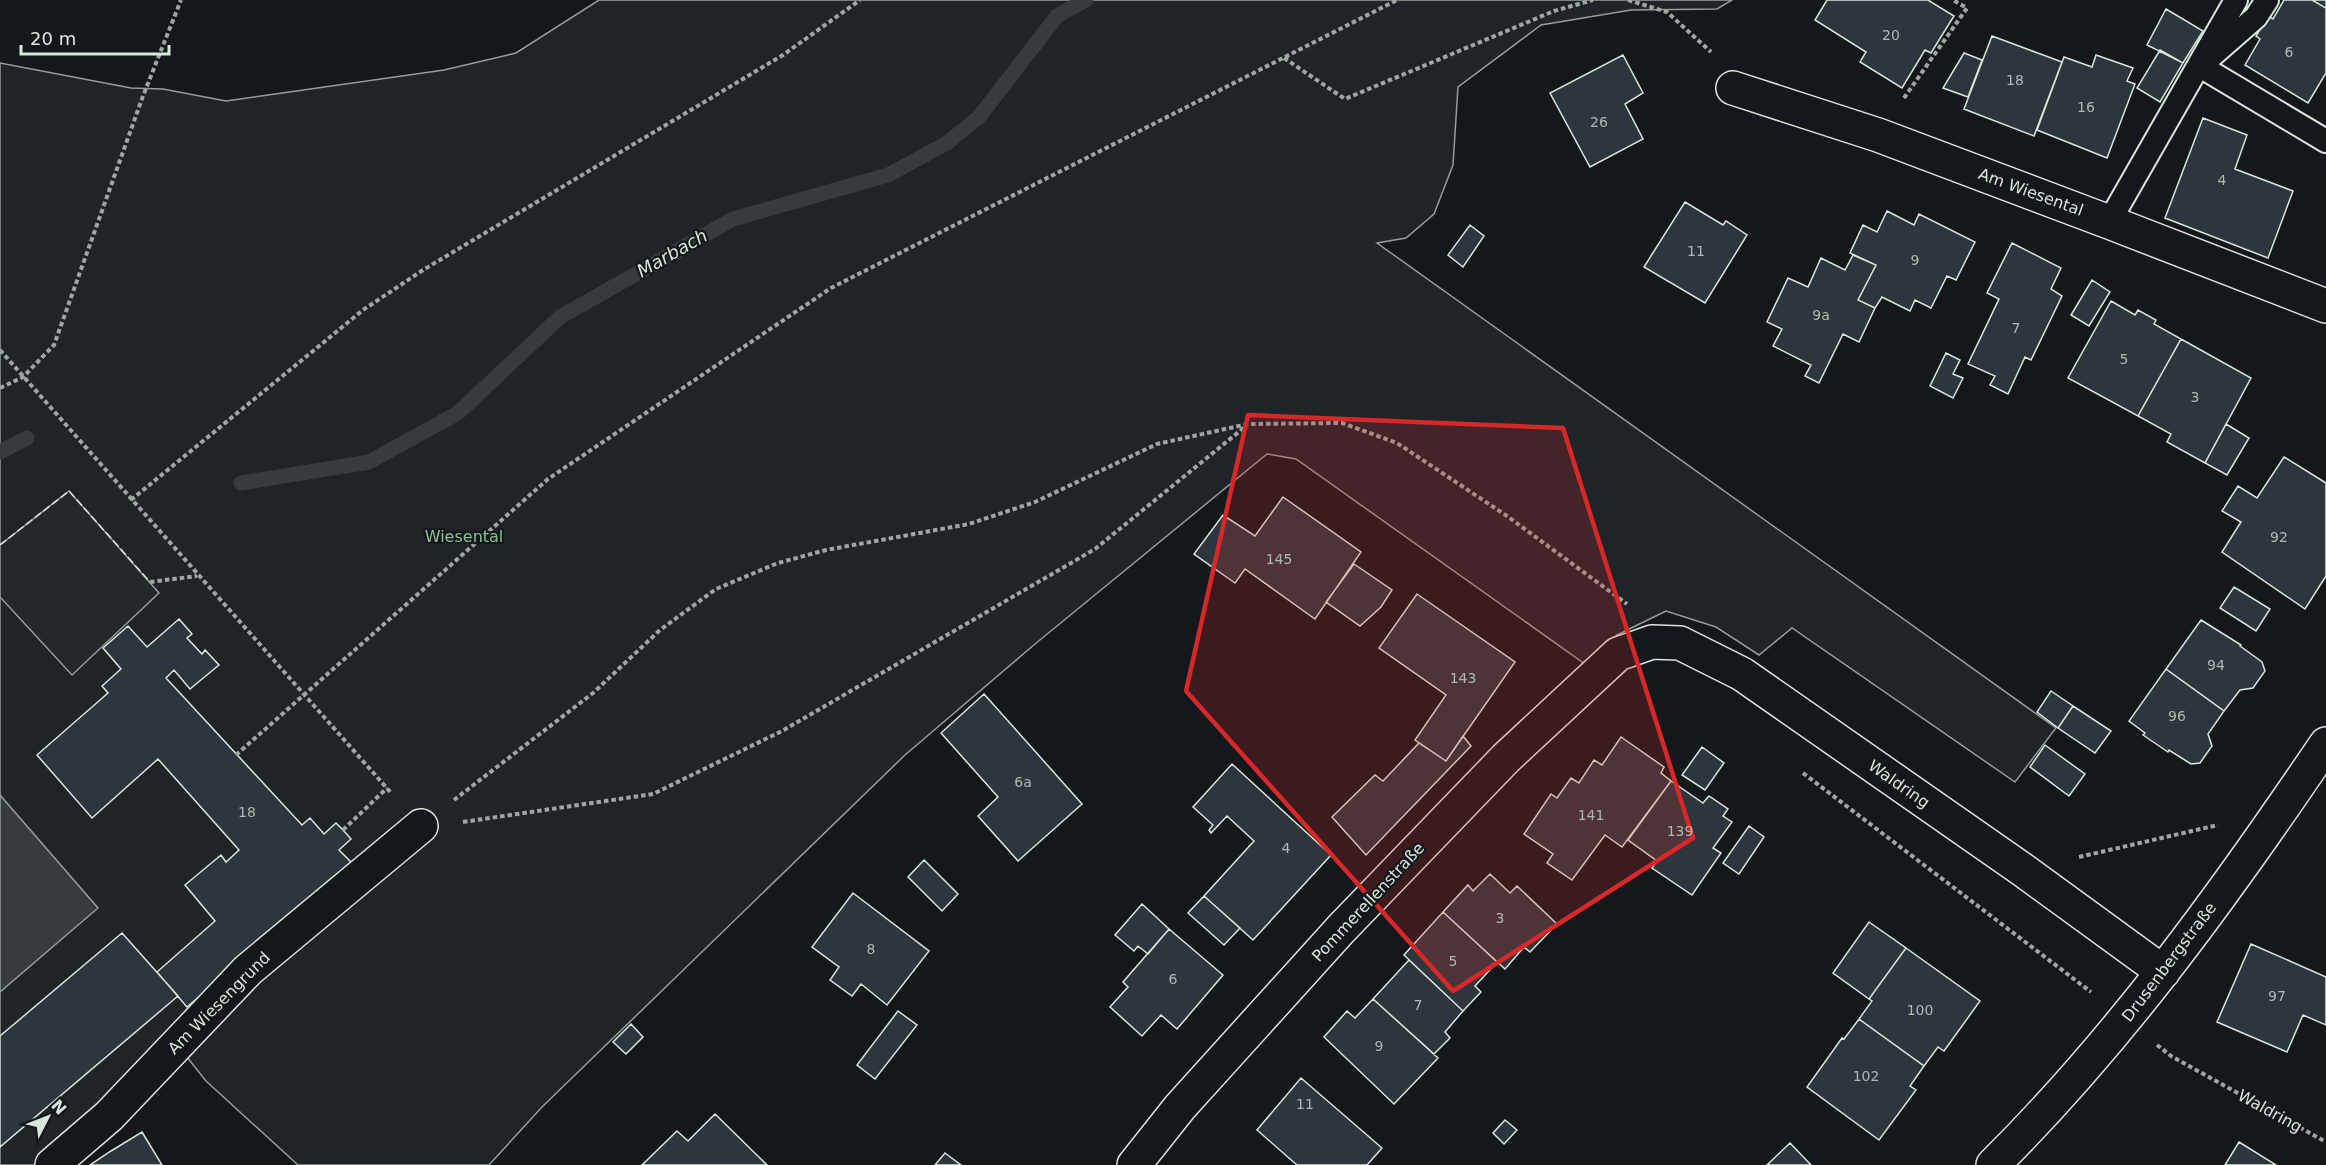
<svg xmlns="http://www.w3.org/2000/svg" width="2326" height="1165" font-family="'DejaVu Sans',sans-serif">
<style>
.green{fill:#202428;stroke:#939e99;stroke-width:1.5}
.parking{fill:#24282b;stroke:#939e99;stroke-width:1.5}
.water{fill:#363b3e;stroke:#939e99;stroke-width:1.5}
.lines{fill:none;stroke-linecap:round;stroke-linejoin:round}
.stream{stroke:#363b3e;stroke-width:15}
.building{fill:#2c363c;stroke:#d8e6dc;stroke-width:1.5}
.lane-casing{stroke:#d8e6dc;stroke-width:26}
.street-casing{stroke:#d8e6dc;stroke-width:36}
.path{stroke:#9da8a2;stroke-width:4;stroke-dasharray:4.5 3;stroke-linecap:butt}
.lane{stroke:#14181c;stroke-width:22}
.street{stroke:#14181c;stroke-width:33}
.fence{stroke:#d8e6dc;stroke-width:1.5;stroke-dasharray:8 3;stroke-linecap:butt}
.marked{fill:#d62828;fill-opacity:0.2;stroke:#d62828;stroke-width:4.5;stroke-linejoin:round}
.labels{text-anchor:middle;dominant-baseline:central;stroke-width:4.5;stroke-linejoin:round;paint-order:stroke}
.number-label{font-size:14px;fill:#adbab4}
.street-label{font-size:16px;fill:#d8e6dc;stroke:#14181c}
.park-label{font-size:16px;fill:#8ac095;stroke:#14181c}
.water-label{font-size:18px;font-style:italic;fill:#d8e6dc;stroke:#14181c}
</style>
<rect width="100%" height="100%" fill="#14181c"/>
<path class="green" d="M 599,0 L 1732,0 L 1717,9 L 1631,10 L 1541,25 L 1458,87 L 1453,165 L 1434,214 L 1406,238 L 1377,243 L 2056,728 L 2015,782 L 1792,628 L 1759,655 L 1716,627 L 1666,611 L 1617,635 L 1585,664 L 1296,459 L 1267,454 L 1035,644 L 905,755 L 542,1107 L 489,1165 L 298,1165 L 206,1081 L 187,1057 L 56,1165 L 0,1165 L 0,63 L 131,88 L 163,89 L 226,101 L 444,70 L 516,53 Z"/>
<path class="parking" d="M 69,491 L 159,593 L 72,675 L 0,597 L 0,545 Z"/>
<path class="water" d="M 0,795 L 98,908 L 0,992 Z"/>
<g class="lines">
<path class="stream" d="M 0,452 L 27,438
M 241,483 L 369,462 L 458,413 L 560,317 L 733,219 L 888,175 L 947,143 L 979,117 L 1057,16 L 1086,0"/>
</g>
<path class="building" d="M 1827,0 L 1928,0 L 1954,16 L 1931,53 L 1925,50 L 1902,88 L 1860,62 L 1866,52 L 1815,20 Z
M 2284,0 L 2312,0 L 2326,8 L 2326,73 L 2308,103 L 2245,65 L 2260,39 L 2256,36 L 2268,16 L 2273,19 Z
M 2312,0 L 2326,0 L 2326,8 Z
M 2166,9 L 2203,31 L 2183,63 L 2147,45 Z
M 1992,36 L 2062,62 L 2034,136 L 1964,109 Z
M 2160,50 L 2183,63 L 2160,102 L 2137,88 Z
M 1964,53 L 1982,60 L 1968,97 L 1943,88 Z
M 1623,55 L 1643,93 L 1625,104 L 1643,139 L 1590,167 L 1550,93 Z
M 2096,55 L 2133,68 L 2127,81 L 2135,84 L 2107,158 L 2037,130 L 2064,57 L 2092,67 Z
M 2203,118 L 2247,135 L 2235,169 L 2293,191 L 2268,258 L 2165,218 Z
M 1685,202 L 1723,225 L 1726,221 L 1747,235 L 1705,303 L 1644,267 Z
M 1887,211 L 1914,225 L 1919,214 L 1975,242 L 1956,280 L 1947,276 L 1931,308 L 1915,300 L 1910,311 L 1882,297 L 1875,308 L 1858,300 L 1876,265 L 1850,253 L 1863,225 L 1877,232 Z
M 1470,225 L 1484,236 L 1463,267 L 1448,255 Z
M 2012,243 L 2061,268 L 2051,289 L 2062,296 L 2031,360 L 2025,357 L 2008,394 L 1990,385 L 1995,376 L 1968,364 L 1999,299 L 1987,293 Z
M 1853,255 L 1876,265 L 1858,300 L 1875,308 L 1859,342 L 1843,334 L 1819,383 L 1805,376 L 1811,365 L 1773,346 L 1782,329 L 1767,322 L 1788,278 L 1808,287 L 1821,258 L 1845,270 Z
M 2092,280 L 2110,292 L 2089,326 L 2071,315 Z
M 2111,301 L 2135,315 L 2138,310 L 2156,320 L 2154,324 L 2181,339 L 2138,416 L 2068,378 Z
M 2181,339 L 2251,378 L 2205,463 L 2167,442 L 2171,434 L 2138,416 Z
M 1946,353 L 1960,360 L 1953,374 L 1963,378 L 1953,398 L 1930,386 Z
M 2226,424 L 2249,438 L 2227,475 L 2205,463 Z
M 2284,457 L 2326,483 L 2326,576 L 2305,609 L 2222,552 L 2241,522 L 2222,511 L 2238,486 L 2257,498 Z
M 1283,497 L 1361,552 L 1315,619 L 1245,569 L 1235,583 L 1194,554 L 1223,515 L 1255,536 Z
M 1354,564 L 1392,590 L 1381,607 L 1360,626 L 1326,602 Z
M 2234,587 L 2270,609 L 2256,631 L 2220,608 Z
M 1417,594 L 1515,662 L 1446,761 L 1415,740 L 1446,695 L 1379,648 Z
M 179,619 L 192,634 L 187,638 L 202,654 L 205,650 L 219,665 L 190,689 L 174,670 L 166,678 L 302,825 L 310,818 L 324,834 L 336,823 L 343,830 L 351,839 L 339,850 L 351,862 L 281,927 L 187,1007 L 157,972 L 215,921 L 185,885 L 221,855 L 226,862 L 239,850 L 158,759 L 92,818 L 37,755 L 108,693 L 102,686 L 121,669 L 103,648 L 128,626 L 147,647 Z
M 2201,620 L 2241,645 L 2240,646 L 2262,662 L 2265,671 L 2253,688 L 2240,690 L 2224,711 L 2166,669 Z
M 2166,669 L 2224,711 L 2208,734 L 2212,746 L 2200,763 L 2191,764 L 2169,750 L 2168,752 L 2143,735 L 2145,733 L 2129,721 Z
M 2051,691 L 2073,706 L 2058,728 L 2037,712 Z
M 984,694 L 1082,804 L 1018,861 L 978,816 L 998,797 L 941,733 Z
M 2073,706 L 2111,731 L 2095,753 L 2058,728 Z
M 1463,736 L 1471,746 L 1366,855 L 1332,817 L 1375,775 L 1383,781 L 1419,743 L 1446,761 Z
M 1621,737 L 1664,767 L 1661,773 L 1671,781 L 1622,847 L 1605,835 L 1572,880 L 1547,863 L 1553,854 L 1524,834 L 1551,794 L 1557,798 L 1571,778 L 1579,783 L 1594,760 L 1602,765 Z
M 2045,745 L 2085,774 L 2069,796 L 2030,767 Z
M 1702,747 L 1724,763 L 1705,790 L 1682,775 Z
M 1232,764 L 1331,855 L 1253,940 L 1204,896 L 1254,841 L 1227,816 L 1211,833 L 1209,830 L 1213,825 L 1193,807 Z
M 1671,781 L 1703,803 L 1709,796 L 1728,809 L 1723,816 L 1732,822 L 1713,848 L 1721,853 L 1692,895 L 1652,868 L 1657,861 L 1628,840 Z
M 1749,826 L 1764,837 L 1739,874 L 1723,863 Z
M 924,860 L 958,894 L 942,911 L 908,877 Z
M 1490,874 L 1510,893 L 1517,886 L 1557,924 L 1530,952 L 1524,947 L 1505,969 L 1443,912 L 1468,885 L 1473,891 Z
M 853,893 L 929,951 L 887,1005 L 861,984 L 852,996 L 830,980 L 839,967 L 812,947 Z
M 1204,896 L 1240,928 L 1224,945 L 1188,913 Z
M 1142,904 L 1169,929 L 1148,954 L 1138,946 L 1134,951 L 1115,935 Z
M 1443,912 L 1497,962 L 1475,986 L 1481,992 L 1463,1011 L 1404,955 Z
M 1869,922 L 1906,948 L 1869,999 L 1833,973 Z
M 1169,929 L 1223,975 L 1177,1029 L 1161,1015 L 1142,1036 L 1110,1007 L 1128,987 L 1123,982 Z
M 122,933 L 178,996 L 0,1147 L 0,1036 Z
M 2251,944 L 2326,977 L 2326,1025 L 2303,1015 L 2287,1052 L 2217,1022 Z
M 1906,948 L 1980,1001 L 1944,1051 L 1938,1047 L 1924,1066 L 1859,1019 L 1872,1001 L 1869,999 Z
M 1409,960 L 1463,1011 L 1445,1032 L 1450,1038 L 1434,1054 L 1373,999 Z
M 1373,999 L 1438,1058 L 1394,1104 L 1324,1037 L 1347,1011 L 1355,1018 Z
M 898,1011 L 917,1025 L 875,1079 L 857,1065 Z
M 1859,1019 L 1924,1066 L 1910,1086 L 1916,1090 L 1879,1140 L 1807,1087 L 1842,1038 L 1844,1039 Z
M 631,1024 L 643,1037 L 626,1054 L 613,1042 Z
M 1301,1078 L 1382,1148 L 1367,1165 L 1297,1165 L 1257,1130 Z
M 715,1114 L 767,1165 L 642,1165 L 677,1131 L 688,1141 Z
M 1505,1120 L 1517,1130 L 1504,1144 L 1493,1133 Z
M 142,1132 L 162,1165 L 90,1165 L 111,1151 Z
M 2239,1142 L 2276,1165 L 2225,1165 Z
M 1790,1143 L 1811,1165 L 1767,1165 Z
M 945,1153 L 961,1165 L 935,1165 Z"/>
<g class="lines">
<defs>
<path id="lane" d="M 2267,0 L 2256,17 L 2200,66 L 2326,141
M 2109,222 L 2236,0"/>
<path id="street" d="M 1733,88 L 1878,135 L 2109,222 L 2326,306
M 52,1165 L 109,1116 L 248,970 L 421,826
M 1134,1165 L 1180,1107 L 1341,929 L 1506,758 L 1618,654 L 1652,642 L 1680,643 L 1742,674 L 2023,870 L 2163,972
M 1993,1165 C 2120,1039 2226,892 2326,744"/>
</defs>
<use href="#lane" class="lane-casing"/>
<use href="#street" class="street-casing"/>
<path class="path" d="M 1628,0 L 1667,12 L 1711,52
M 1284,58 L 1345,99 L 1554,11 L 1593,0
M 1904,98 L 1967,8 L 1953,0
M 0,350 L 392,794
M 0,388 L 23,377 L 54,345 L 143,96 L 181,0
M 131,500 L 363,310 L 423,270 L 783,55 L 860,0
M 150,582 L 197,576
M 236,755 L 548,479 L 831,288 L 1397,0
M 1803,773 L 2091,992
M 454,800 L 593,693 L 660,630 L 716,589 L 778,563 L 826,550 L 969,524 L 1035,502 L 1157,444 L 1248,424 L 1342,423 L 1397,443 L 1507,516 L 1627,604
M 463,822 L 653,794 L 782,731 L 1095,549 L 1246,426
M 343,830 L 387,788
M 2079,857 L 2218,825
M 2157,1045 L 2171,1056 L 2326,1142"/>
<use href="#lane" class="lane"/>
<use href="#street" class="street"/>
<path class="fence" d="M 0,545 L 69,491 L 150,582"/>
</g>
<path class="marked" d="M 1248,415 L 1563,428 L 1693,838 L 1453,991 L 1186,691 Z"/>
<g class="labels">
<g class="number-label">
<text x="1891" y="35">20</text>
<text x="2289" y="52">6</text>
<text x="2015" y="80">18</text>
<text x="2086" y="107">16</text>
<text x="1599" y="122">26</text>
<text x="2222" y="180">4</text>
<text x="1696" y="251">11</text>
<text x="1915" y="260">9</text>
<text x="1821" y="315">9a</text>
<text x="2016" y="328">7</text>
<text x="2124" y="359">5</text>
<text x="2195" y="397">3</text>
<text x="2279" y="537">92</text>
<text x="1279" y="559">145</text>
<text x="2216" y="665">94</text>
<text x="1463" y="678">143</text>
<text x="2177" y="716">96</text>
<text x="1023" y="782">6a</text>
<text x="247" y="812">18</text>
<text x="1591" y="815">141</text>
<text x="1680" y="831">139</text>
<text x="1286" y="848">4</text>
<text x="1500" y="918">3</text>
<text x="871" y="949">8</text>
<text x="1453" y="961">5</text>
<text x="1173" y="979">6</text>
<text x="2277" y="996">97</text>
<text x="1418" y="1005">7</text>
<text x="1920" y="1010">100</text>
<text x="1379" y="1046">9</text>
<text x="1866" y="1076">102</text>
<text x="1305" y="1104">11</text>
</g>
<g class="street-label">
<text transform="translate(2031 192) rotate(20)">Am Wiesental</text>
<text transform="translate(1899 784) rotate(35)">Waldring</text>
<text transform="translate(1368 902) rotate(-47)">Pommerellenstraße</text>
<text transform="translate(2169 962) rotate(-53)">Drusenbergstraße</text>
<text transform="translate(219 1003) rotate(-45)">Am Wiesengrund</text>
<text transform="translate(2270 1111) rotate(29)">Waldring</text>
</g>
<g class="park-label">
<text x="464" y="536">Wiesental</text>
</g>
<g class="water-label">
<text transform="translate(672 253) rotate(-30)">Marbach</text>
</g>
</g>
<g transform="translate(48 1117) rotate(48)" stroke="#14181c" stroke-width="4.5" paint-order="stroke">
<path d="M0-4.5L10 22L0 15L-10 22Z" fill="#d8e6dc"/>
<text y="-9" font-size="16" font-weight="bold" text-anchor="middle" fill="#d8e6dc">N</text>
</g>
<path d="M21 45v9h148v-9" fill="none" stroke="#d8e6dc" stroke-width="3"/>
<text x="30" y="45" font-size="18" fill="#d8e6dc" stroke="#14181c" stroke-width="4.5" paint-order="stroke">20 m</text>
</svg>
